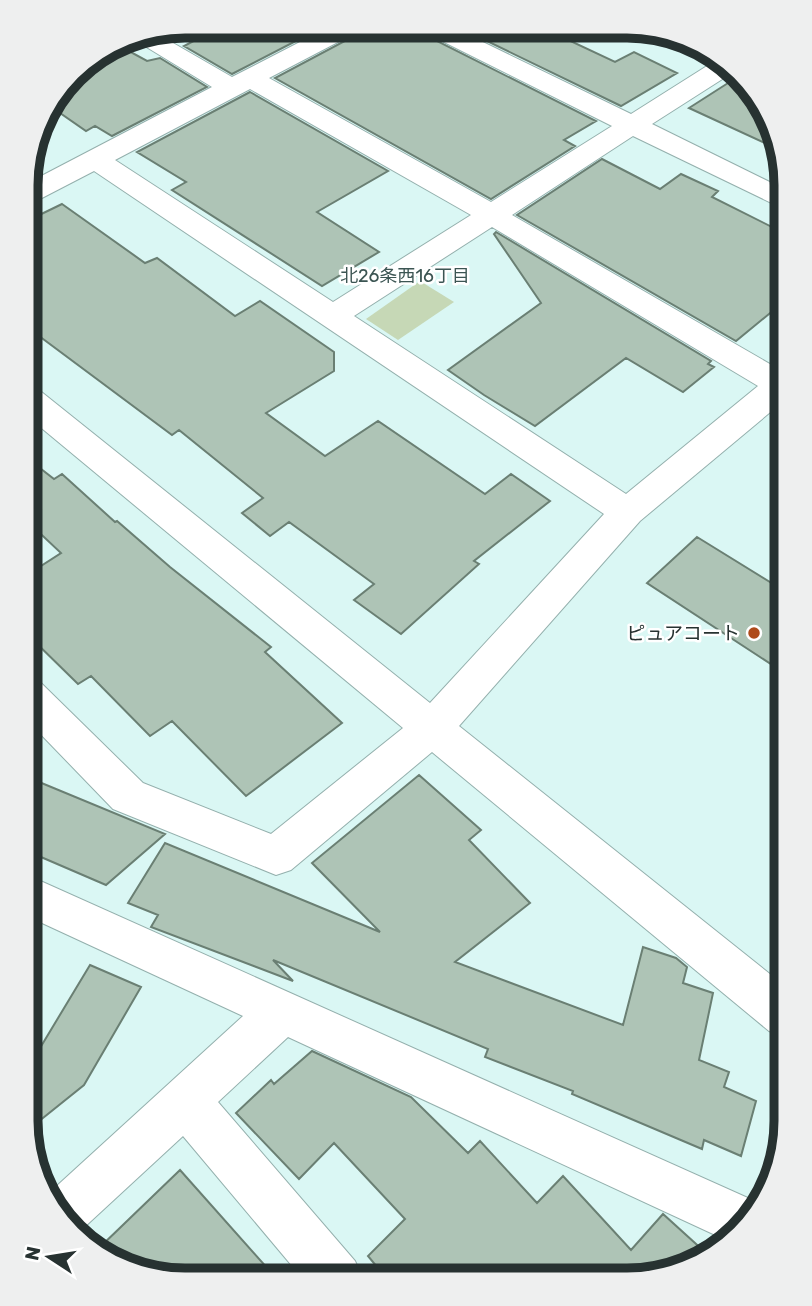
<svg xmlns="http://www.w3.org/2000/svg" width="812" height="1306" font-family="Rubik,'Noto Sans JP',sans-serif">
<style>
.green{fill:#c6d8b6}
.building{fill:#aec4b6;stroke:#6a7f73;stroke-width:2}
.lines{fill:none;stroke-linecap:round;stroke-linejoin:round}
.minor-casing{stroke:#94b0ad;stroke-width:2}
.minor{fill:#fff;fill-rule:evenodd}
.poi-dot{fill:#ae4a1a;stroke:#fff;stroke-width:2.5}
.labels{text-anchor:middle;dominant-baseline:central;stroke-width:5;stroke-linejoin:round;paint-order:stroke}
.far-neighbourhood-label{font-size:18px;fill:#3c5553;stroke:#fff}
.poi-label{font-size:19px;fill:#273231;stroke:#fff;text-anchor:end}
.rim{fill:none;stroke:#273231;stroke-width:9}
</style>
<rect width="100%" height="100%" fill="#daf7f4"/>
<path class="green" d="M 420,281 L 454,302 L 398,340 L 366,319 Z"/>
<path class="building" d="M 222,26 L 245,27 L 323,27 L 232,74 L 184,46 Z
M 362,27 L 420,28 L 425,35 L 596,121 L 564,140 L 575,146 L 491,199 L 275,78 L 358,34 Z
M 460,28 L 545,29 L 615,62 L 634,52 L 677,73 L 621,106 Z
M 116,44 L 147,61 L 160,58 L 207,87 L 112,136 L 95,126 L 86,131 L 50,106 L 80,66 Z
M 739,76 L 774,125 L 778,149 L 689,108 Z
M 250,92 L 388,171 L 317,212 L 379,252 L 322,286 L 172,190 L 186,182 L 137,152 Z
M 602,159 L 660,189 L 681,174 L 718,191 L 712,197 L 786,234 L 786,300 L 736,341 L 517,215 Z
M 62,204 L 145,263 L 157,258 L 235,316 L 260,301 L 334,352 L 334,371 L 266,413 L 325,456 L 378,421 L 485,494 L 511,474 L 550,501 L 474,561 L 479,564 L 401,634 L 354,600 L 374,584 L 289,522 L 270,536 L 242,513 L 263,498 L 179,430 L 172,435 L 27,327 L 27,221 Z
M 496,232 L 711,361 L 708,364 L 714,367 L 683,392 L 626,358 L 535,426 L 484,395 L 448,370 L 541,303 L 494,234 Z
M 27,458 L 54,479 L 62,474 L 115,522 L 117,521 L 170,567 L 271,647 L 265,652 L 342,723 L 246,796 L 172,721 L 150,736 L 91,676 L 78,684 L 27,634 L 27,575 L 61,553 L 27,521 Z
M 697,537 L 786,592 L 786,674 L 647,583 Z
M 419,775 L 481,830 L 469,840 L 530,903 L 455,962 L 623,1025 L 643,947 L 676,958 L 687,967 L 683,983 L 713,993 L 699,1060 L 729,1072 L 724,1087 L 756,1101 L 741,1156 L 704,1140 L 702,1149 L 572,1094 L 573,1091 L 485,1057 L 488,1049 L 273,960 L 293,981 L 151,927 L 158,915 L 128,903 L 165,843 L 380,932 L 312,863 Z
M 27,777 L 165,834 L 106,885 L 27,851 Z
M 90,965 L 141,987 L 84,1085 L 28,1130 L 26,1058 L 40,1048 Z
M 312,1051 L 411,1097 L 468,1153 L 480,1141 L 537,1203 L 563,1176 L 631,1250 L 663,1214 L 706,1253 L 687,1268 L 627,1280 L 387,1279 L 368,1256 L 405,1219 L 334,1143 L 299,1179 L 236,1113 L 271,1080 L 274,1084 Z
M 180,1170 L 277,1279 L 164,1278 L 97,1250 Z"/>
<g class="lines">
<defs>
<path id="minor" d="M 329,27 L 360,27 L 357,32 L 269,78 L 491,202 L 612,126 L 426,33 L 423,28 L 454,28 L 631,114 L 718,59 L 731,66 L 735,71 L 652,124 L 786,190 L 786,210 L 633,136 L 512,215 L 782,371 L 786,370 L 786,399 L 640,521 L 459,726 L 785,986 L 785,1037 L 769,1031 L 432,752 L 291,870 L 276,875 L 113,809 L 27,720 L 27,678 L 41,683 L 143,783 L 271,834 L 403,728 L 27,416 L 27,387 L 39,390 L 430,703 L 604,514 L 94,171 L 38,200 L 28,202 L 28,183 L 212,87 L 130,37 L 154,32 L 232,77 ZM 250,89 L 471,215 L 333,302 L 115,160 ZM 492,227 L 758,386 L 626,494 L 354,316 Z
M 27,875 L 759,1203 L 753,1217 L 724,1239 L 288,1037 L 218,1102 L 355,1261 L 363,1279 L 303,1279 L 183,1136 L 78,1233 L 48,1194 L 243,1016 L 27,916 Z"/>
</defs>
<use href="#minor" class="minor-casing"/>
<use href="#minor" class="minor"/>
</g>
<circle class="poi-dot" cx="754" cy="633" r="7"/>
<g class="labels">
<g class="far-neighbourhood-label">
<text x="405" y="276">北26条西16丁目</text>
</g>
<g class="poi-label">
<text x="740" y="633">ピュアコート</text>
</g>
</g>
<path d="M0 0H812V1306H0ZM185 38H627A147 147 0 0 1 774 185V1121A147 147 0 0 1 627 1268H185A147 147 0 0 1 38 1121V185A147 147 0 0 1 185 38Z" fill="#eeefef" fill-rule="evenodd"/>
<path class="rim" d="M185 38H627A147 147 0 0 1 774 185V1121A147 147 0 0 1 627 1268H185A147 147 0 0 1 38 1121V185A147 147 0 0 1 185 38Z"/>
<g transform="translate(49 1257) rotate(282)" stroke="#ffffff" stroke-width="5" paint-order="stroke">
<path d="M0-5L12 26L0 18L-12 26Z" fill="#273231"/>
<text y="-10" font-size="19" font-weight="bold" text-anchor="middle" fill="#273231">N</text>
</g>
</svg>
